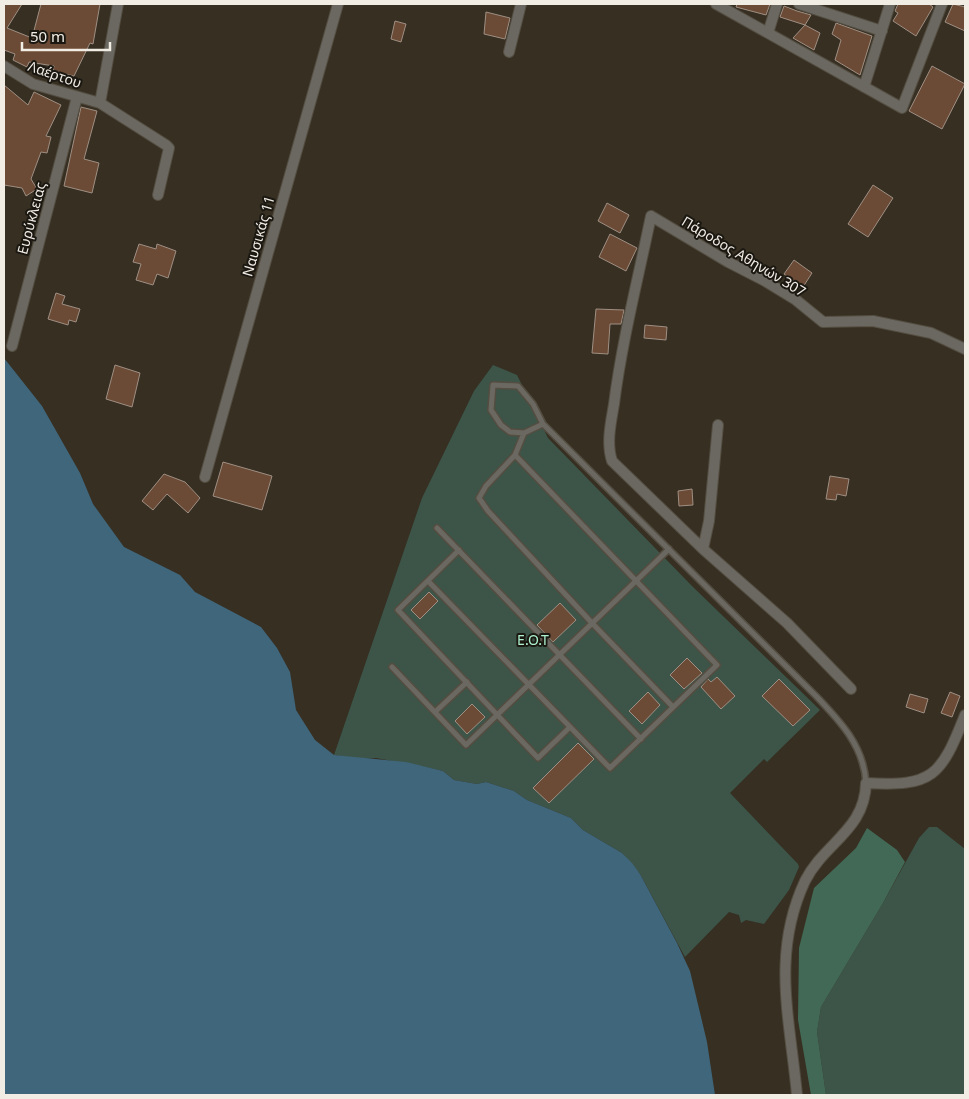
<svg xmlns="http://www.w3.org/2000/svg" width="969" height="1099" font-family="'Noto Sans',sans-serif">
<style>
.green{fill:#3c5548}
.forest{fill:#426955}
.water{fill:#40667b}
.building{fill:#6b4b35;stroke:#9f8f84}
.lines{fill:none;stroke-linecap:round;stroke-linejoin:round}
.lane-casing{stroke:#544d41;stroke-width:8}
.street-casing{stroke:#544d41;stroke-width:12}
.lane{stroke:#6a6861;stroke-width:5}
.street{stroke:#6a6861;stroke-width:10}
.labels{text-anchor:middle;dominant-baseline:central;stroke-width:4;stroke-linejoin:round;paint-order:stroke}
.street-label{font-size:14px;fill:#f1ece4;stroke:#1b1812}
.park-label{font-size:14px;fill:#acf0cd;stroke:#1b1812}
</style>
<rect width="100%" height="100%" fill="#362f22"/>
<path class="green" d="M 493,365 L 517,375 L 548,438 L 692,586 L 820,710 L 767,762 L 764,759 L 730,793 L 798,864 L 799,867 L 789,890 L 764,924 L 746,920 L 741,923 L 739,915 L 729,912 L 685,957 L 640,874 L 622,853 L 583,830 L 571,818 L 527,800 L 514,791 L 486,782 L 477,784 L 454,780 L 443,771 L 425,767 L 376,758 L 363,759 L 334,755 L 422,498 L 474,391 Z
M 929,827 L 937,827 L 965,849 L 965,1095 L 826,1095 L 817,1032 L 821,1007 L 883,903 L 919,838 Z"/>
<path class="forest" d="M 867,828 L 897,850 L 905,862 L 883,903 L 821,1007 L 817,1032 L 826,1095 L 811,1095 L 798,1020 L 799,948 L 814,888 L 856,848 Z"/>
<path class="water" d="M 4,358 L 42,406 L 80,473 L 93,504 L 124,547 L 180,575 L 195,592 L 261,627 L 277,648 L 290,672 L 296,710 L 315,740 L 334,755 L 406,762 L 443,771 L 454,780 L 477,784 L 486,782 L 514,791 L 527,800 L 571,818 L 583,830 L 622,853 L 632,863 L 640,874 L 677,943 L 690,971 L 707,1042 L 715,1095 L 4,1095 Z"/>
<path class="building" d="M 4,4 L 22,4 L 7,28 L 32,38 L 41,4 L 100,4 L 93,44 L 90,43 L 74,76 L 53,71 L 54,66 L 29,62 L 27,67 L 13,60 L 15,54 L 4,50 Z
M 737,4 L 770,4 L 766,15 L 736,7 Z
M 898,4 L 929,4 L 933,7 L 916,36 L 893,21 L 898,13 L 895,11 Z
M 953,4 L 965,7 L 965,31 L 945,22 Z
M 784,6 L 797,11 L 811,15 L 805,25 L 780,17 Z
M 486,12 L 510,18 L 505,39 L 484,34 Z
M 395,21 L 406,24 L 401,42 L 391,39 Z
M 836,23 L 872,36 L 860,75 L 835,60 L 841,40 L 832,34 Z
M 805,25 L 820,33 L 814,50 L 793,38 Z
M 932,66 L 965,84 L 942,129 L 909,111 Z
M 4,85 L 28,105 L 34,92 L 61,105 L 46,136 L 51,137 L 47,153 L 41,152 L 31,179 L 37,189 L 26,196 L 22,188 L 4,185 Z
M 81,107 L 97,111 L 84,159 L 99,163 L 92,193 L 64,186 Z
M 873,185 L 893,198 L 868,237 L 848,224 Z
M 607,203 L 629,215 L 620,233 L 598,221 Z
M 610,234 L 637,248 L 626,271 L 599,257 Z
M 139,244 L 156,249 L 157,244 L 176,251 L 168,278 L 157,274 L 153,285 L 136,280 L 141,264 L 133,262 Z
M 794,260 L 812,273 L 803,287 L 784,274 Z
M 56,293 L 65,296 L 62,304 L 80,309 L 76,322 L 69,320 L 68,325 L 48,319 Z
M 596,309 L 624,310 L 621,324 L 610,324 L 608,354 L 592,353 Z
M 645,325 L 667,327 L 666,340 L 644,338 Z
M 115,365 L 140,373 L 132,407 L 106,399 Z
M 223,462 L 272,476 L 262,510 L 213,496 Z
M 164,474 L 185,482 L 200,498 L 188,513 L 167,494 L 153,510 L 142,501 Z
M 830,476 L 849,479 L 846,496 L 837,494 L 836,500 L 826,499 Z
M 692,489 L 693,505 L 679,506 L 678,491 Z
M 429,592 L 438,601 L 420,619 L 411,610 Z
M 560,603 L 576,620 L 553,642 L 537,625 Z
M 687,658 L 702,673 L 684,689 L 670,675 Z
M 717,677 L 735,696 L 721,709 L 701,687 L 708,679 L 711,682 Z
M 779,679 L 810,710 L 793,726 L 762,696 Z
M 648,692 L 660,705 L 642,724 L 629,711 Z
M 950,692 L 960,696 L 952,717 L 941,713 Z
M 910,694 L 928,699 L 924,713 L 906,707 Z
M 472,704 L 485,717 L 467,734 L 455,721 Z
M 578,743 L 594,759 L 549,803 L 533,788 Z"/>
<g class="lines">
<defs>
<path id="lane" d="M 543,424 L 524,433 L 510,432 L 501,425 L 491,410 L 493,385 L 518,386 L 533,404 L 543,424 L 816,696 C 840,721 864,746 866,783
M 524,433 L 515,455 L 486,486 L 479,498 L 488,511 L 592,623 L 673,707
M 437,528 L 641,739
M 459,550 L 398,610 L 538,758 L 570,727
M 428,581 L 610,768 L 717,665 L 515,455
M 392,667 L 466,745 L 669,549
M 435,712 L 467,682"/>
<path id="street" d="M 716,4 L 902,108 L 942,4
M 799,4 L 882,31
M 768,33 L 777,4
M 509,52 L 521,4
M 4,66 L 33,84 L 100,103 L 166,145 L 169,148 L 158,195
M 864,87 L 890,4
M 100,103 L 118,4
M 12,346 L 77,97
M 205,477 L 338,4
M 703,549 L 709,521 L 718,425
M 851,689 L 787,623 L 703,549 L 612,461 C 606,443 611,422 614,404 C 622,341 638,279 651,216 L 728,262 L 765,281 L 796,300 L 823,322 L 873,321 L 931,333 L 965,349
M 797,1095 C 790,1019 771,954 805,881 C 824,843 865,830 866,783 C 933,787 941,776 965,715"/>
</defs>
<use href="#lane" class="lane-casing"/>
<use href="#street" class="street-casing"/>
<use href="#lane" class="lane"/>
<use href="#street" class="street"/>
</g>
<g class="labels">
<g class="street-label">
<text transform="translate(55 74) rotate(19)">Λαέρτου</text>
<text transform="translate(31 218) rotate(-75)">Ευρύκλειας</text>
<text transform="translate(258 236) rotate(-74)">Ναυσικάς 11</text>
<text transform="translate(744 256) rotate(31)">Πάροδος Αθηνών 307</text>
</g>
<g class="park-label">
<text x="533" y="639">E.O.T</text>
</g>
</g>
<rect width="969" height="1099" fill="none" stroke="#f1ece4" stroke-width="10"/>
<path d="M22 42v8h88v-8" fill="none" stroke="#f1ece4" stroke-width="2.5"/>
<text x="30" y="42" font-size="15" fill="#f1ece4" stroke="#1b1812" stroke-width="4" paint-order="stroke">50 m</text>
</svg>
